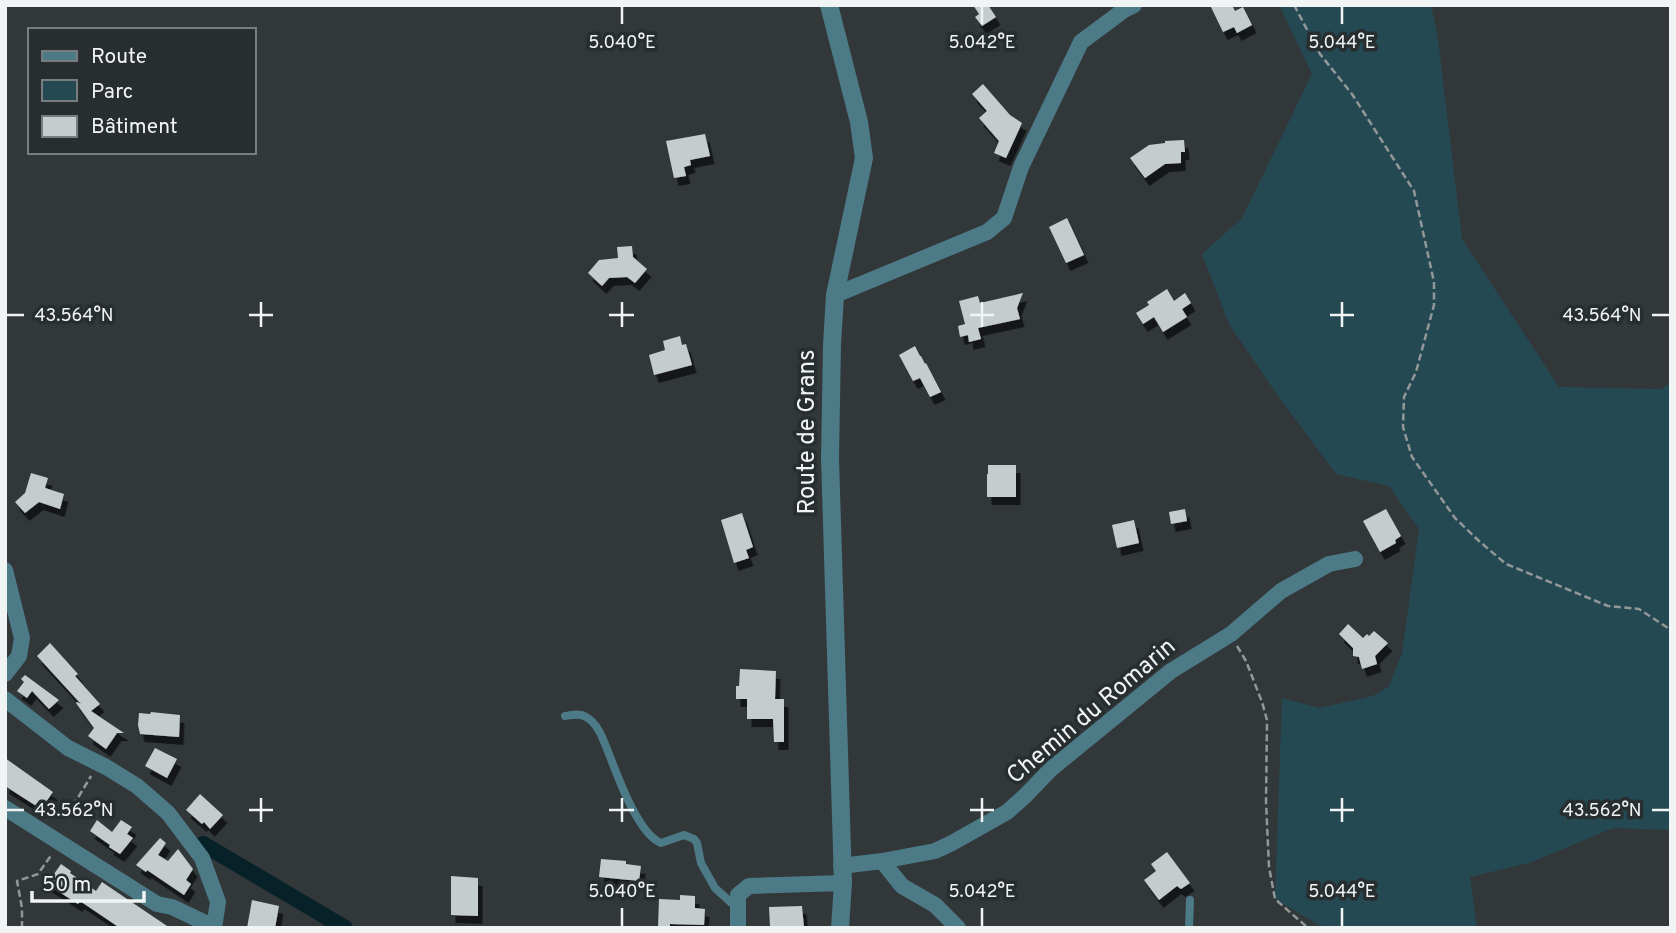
<svg xmlns="http://www.w3.org/2000/svg" width="1676" height="933" font-family="Overpass,sans-serif">
<style>
.green{fill:#254953}
.lines{fill:none;stroke-linecap:round;stroke-linejoin:round}
.canal{stroke:#072128;stroke-width:16}
.building{fill:#c4ccce;filter:url(#shadow)}
.path{stroke:#929798;stroke-width:2.5;stroke-dasharray:7 3.5;stroke-linecap:butt}
.service{stroke:#4d7a87;stroke-width:8}
.minor{stroke:#4d7a87;stroke-width:16}
.tertiary{stroke:#4d7a87;stroke-width:18}
.ticks{fill:none;stroke:#f0f4f5;stroke-width:2.5}
.labels{text-anchor:middle;dominant-baseline:central;stroke-width:7;stroke-linejoin:round;paint-order:stroke}
.street-label{font-size:24px;fill:#f0f4f5;stroke:#282e30}
.ticks-label{font-size:18px;text-anchor:middle;fill:#f0f4f5;stroke:#282e30;stroke-width:7;stroke-linejoin:round;paint-order:stroke}
</style>
<defs>
<filter id="shadow"><feDropShadow dx="4.5" dy="8" stdDeviation="0" flood-color="#0009"/></filter>
</defs>
<rect width="100%" height="100%" fill="#32383a"/>
<path class="green" d="M 1279,5 L 1431,5 L 1438,39 L 1462,239 L 1559,387 L 1661,389 L 1671,382 L 1671,830 L 1613,828 L 1532,862 L 1470,877 L 1477,928 L 1324,928 L 1275,899 L 1282,698 L 1319,708 L 1373,696 L 1389,686 L 1402,653 L 1419,529 L 1389,486 L 1336,474 L 1278,396 L 1229,324 L 1202,254 L 1242,218 L 1312,74 Z"/>
<g class="lines">
<path class="canal" d="M 203,844 L 345,928"/>
</g>
<path class="building" d="M 973,5 L 988,5 L 996,17 L 982,26 L 975,17 L 979,14 Z
M 1210,5 L 1232,5 L 1235,11 L 1243,7 L 1252,25 L 1237,33 L 1234,27 L 1223,32 Z
M 983,84 L 1010,115 L 1022,123 L 1006,158 L 994,153 L 999,141 L 979,118 L 987,111 L 972,94 Z
M 705,134 L 710,156 L 690,160 L 691,165 L 684,167 L 686,176 L 674,178 L 666,141 Z
M 1184,140 L 1185,152 L 1181,152 L 1181,163 L 1165,164 L 1145,178 L 1130,158 L 1149,145 L 1165,143 L 1165,141 Z
M 1067,218 L 1084,255 L 1066,263 L 1049,227 Z
M 632,246 L 633,257 L 647,269 L 635,283 L 627,277 L 609,278 L 602,286 L 588,273 L 599,260 L 618,258 L 617,247 Z
M 1167,289 L 1174,301 L 1185,293 L 1191,303 L 1182,309 L 1187,317 L 1163,332 L 1154,317 L 1143,324 L 1136,313 L 1149,305 L 1147,302 Z
M 1023,293 L 1017,308 L 1020,319 L 978,328 L 981,339 L 969,342 L 968,335 L 960,337 L 958,326 L 965,324 L 959,301 L 978,296 L 980,303 Z
M 680,336 L 682,345 L 686,344 L 692,365 L 654,375 L 649,355 L 665,350 L 663,341 Z
M 915,346 L 920,356 L 921,356 L 925,364 L 926,363 L 941,392 L 930,397 L 920,378 L 913,381 L 899,355 Z
M 988,465 L 1016,465 L 1016,497 L 987,497 L 987,474 L 988,474 Z
M 31,473 L 48,478 L 45,488 L 64,494 L 60,509 L 39,502 L 25,513 L 15,502 L 25,493 Z
M 1185,509 L 1187,521 L 1171,524 L 1169,512 Z
M 1386,509 L 1401,536 L 1395,540 L 1396,543 L 1380,552 L 1363,521 Z
M 742,513 L 753,547 L 746,550 L 749,558 L 734,563 L 721,520 Z
M 1134,520 L 1139,543 L 1117,548 L 1112,525 Z
M 1348,624 L 1363,638 L 1367,634 L 1369,636 L 1374,631 L 1388,643 L 1375,656 L 1377,664 L 1362,669 L 1359,657 L 1353,656 L 1353,648 L 1339,634 Z
M 50,643 L 78,674 L 75,676 L 100,704 L 91,711 L 124,733 L 117,733 L 106,749 L 88,736 L 94,728 L 76,703 L 77,702 L 81,704 L 37,656 Z
M 740,669 L 776,671 L 775,699 L 784,699 L 784,742 L 774,742 L 773,719 L 747,719 L 747,699 L 736,699 L 736,686 L 739,686 Z
M 25,675 L 59,700 L 49,709 L 32,691 L 27,698 L 17,691 L 24,682 L 21,679 Z
M 151,712 L 180,715 L 179,737 L 140,734 L 138,725 L 139,713 L 150,714 Z
M 155,748 L 177,759 L 167,778 L 145,766 Z
M 5,758 L 53,792 L 41,809 L 5,786 Z
M 200,794 L 223,815 L 210,829 L 204,822 L 202,824 L 186,810 Z
M 97,820 L 112,832 L 121,820 L 132,827 L 127,834 L 133,838 L 120,854 L 109,847 L 110,845 L 90,831 Z
M 160,838 L 166,843 L 158,855 L 168,861 L 178,849 L 193,869 L 186,880 L 191,884 L 184,895 L 147,870 L 146,872 L 136,865 Z
M 1167,852 L 1190,883 L 1181,889 L 1177,886 L 1159,900 L 1144,880 L 1156,871 L 1151,864 Z
M 601,859 L 626,861 L 626,864 L 641,866 L 639,881 L 599,877 Z
M 61,864 L 71,871 L 70,873 L 96,891 L 102,882 L 170,928 L 120,928 L 80,901 L 78,904 L 47,884 Z
M 451,876 L 478,878 L 478,916 L 451,915 Z
M 680,895 L 695,896 L 695,908 L 705,909 L 704,925 L 670,924 L 670,928 L 658,927 L 659,899 L 680,900 Z
M 252,900 L 279,906 L 275,928 L 247,928 Z
M 802,906 L 804,928 L 770,926 L 769,907 Z"/>
<g class="lines">
<path class="path" d="M 1294,5 L 1320,54 L 1352,94 L 1414,191 L 1434,282 L 1434,305 L 1416,372 L 1404,397 L 1403,427 L 1412,457 L 1455,518 L 1479,541 L 1506,564 L 1608,606 L 1639,609 L 1671,630
M 1237,646 L 1246,661 L 1262,702 L 1267,720 L 1266,802 L 1269,867 L 1275,899 L 1308,928
M 73,806 L 91,776
M 22,928 L 22,908 L 17,881 L 38,874 L 52,854"/>
<path class="service" d="M 565,716 C 572,715 580,713 586,717 C 599,724 604,742 609,754 C 618,777 638,834 661,843 L 684,835 L 694,839 L 697,843 L 701,863 L 715,888 L 736,907
M 1189,928 L 1190,900"/>
<path class="minor" d="M 835,295 L 987,232 L 1004,218 L 1021,167 L 1081,42 L 1124,10 L 1134,5
M 5,570 L 22,638 L 19,656 L 5,674
M 5,699 L 68,748 L 106,767 L 137,786 L 168,813 L 202,858 L 218,902 L 214,928
M 5,808 L 157,904 L 172,907 L 214,927
M 882,861 L 902,886 L 935,905 L 958,928
M 841,866 L 882,861 L 935,851 L 952,843 L 1007,812 L 1025,796 L 1051,769 L 1171,671 L 1231,634 L 1281,591 L 1329,564 L 1355,559
M 738,928 L 738,895 L 749,886 L 843,883"/>
<path class="tertiary" d="M 829,5 L 859,122 L 864,158 L 835,295 L 832,345 L 830,458 L 843,883 L 840,928"/>
</g>
<path class="ticks" d="M 622,7 L 622,24M 982,7 L 982,24M 1342,7 L 1342,24M 261,302 L 261,327M 622,302 L 622,327M 982,302 L 982,327M 1342,302 L 1342,327M 7,315 L 24,315M 249,315 L 273,315M 609,315 L 634,315M 970,315 L 994,315M 1330,315 L 1354,315M 1652,315 L 1669,315M 261,798 L 261,822M 622,798 L 622,822M 982,798 L 982,822M 1342,798 L 1342,822M 7,810 L 24,810M 249,810 L 273,810M 609,810 L 634,810M 970,810 L 994,810M 1330,810 L 1354,810M 1652,810 L 1669,810M 622,908 L 622,926M 982,908 L 982,926M 1342,908 L 1342,926"/>
<g class="labels">
<g class="street-label">
<text transform="translate(808 432) rotate(-90)">Route de Grans</text>
<text transform="translate(1092 712) rotate(-40)">Chemin du Romarin</text>
</g>
</g>
<g class="ticks-label">
<text x="622" y="48">5.040°E</text>
<text x="982" y="48">5.042°E</text>
<text x="1342" y="48">5.044°E</text>
<text x="74" y="321">43.564°N</text>
<text x="1602" y="321">43.564°N</text>
<text x="74" y="816">43.562°N</text>
<text x="1602" y="816">43.562°N</text>
<text x="622" y="897">5.040°E</text>
<text x="982" y="897">5.042°E</text>
<text x="1342" y="897">5.044°E</text>
</g>
<rect width="1676" height="933" fill="none" stroke="#f0f4f5" stroke-width="14"/>
<rect x="28" y="28" width="228" height="126" fill="#282e30" stroke="#787d7f" stroke-width="2"/>
<rect x="42" y="51" width="35" height="10" fill="#4d7a87" stroke="#787d7f" stroke-width="2"/>
<text x="91" y="63" font-size="21" fill="#f0f4f5">Route</text>
<rect x="42" y="80" width="35" height="21" fill="#254953" stroke="#787d7f" stroke-width="2"/>
<text x="91" y="98" font-size="21" fill="#f0f4f5">Parc</text>
<rect x="42" y="116" width="35" height="21" fill="#c4ccce" stroke="#787d7f" stroke-width="2"/>
<text x="91" y="133" font-size="21" fill="#f0f4f5">Bâtiment</text>
<path d="M32 891v10h112v-10" fill="none" stroke="#f0f4f5" stroke-width="3.5"/>
<text x="42" y="891" font-size="21" fill="#f0f4f5" stroke="#282e30" stroke-width="5" paint-order="stroke">50 m</text>
</svg>
